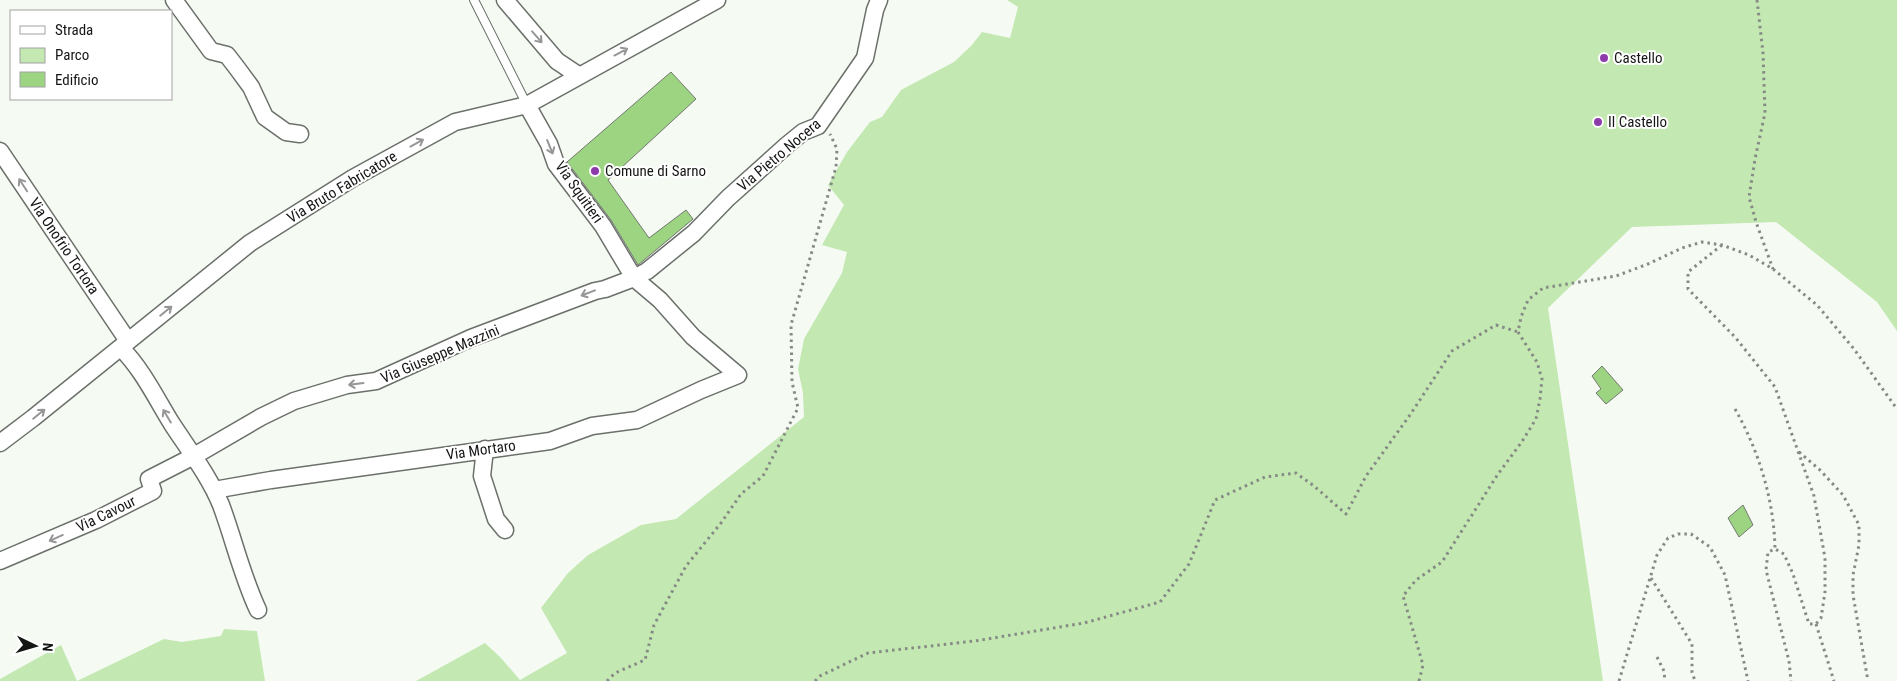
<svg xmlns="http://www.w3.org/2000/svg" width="1897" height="681" font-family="'Roboto Condensed',sans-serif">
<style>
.green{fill:#c3e8b2}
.building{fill:#9cd481;stroke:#747872}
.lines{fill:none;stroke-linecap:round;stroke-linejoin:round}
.lane-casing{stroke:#6b706a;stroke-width:10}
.street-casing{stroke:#6b706a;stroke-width:19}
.path{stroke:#868a85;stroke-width:3;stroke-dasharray:2.5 4;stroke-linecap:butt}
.lane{stroke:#fff;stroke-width:8}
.street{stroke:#fff;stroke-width:16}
.oneway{stroke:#959695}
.poi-dot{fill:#8d3baa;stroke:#fff;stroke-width:2}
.labels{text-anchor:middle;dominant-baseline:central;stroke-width:4;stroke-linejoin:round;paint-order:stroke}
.poi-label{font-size:15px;fill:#141613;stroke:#fff;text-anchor:start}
.street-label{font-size:15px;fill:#141613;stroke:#fff}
</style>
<rect width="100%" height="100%" fill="#f5fbf3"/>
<path class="green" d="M 1007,0 L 1897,0 L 1897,331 L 1877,302 L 1776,222 L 1632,227 L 1548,308 L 1603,681 L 416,681 L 485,643 L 501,658 L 520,680 L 567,653 L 541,608 L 568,573 L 588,555 L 641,525 L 676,519 L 804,417 L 803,393 L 798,369 L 804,339 L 842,273 L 847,252 L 822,245 L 844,205 L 828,185 L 847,152 L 870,122 L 882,117 L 901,90 L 954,62 L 972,45 L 982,32 L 1010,38 L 1018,7 Z
M 224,629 L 257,631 L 265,681 L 0,681 L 0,679 L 61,645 L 77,681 L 164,639 L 182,642 L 221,636 Z"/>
<path class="building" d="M 671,72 L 696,99 L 608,180 L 649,238 L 686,210 L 693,219 L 638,265 L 611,220 L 567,162 Z
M 1602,366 L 1623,390 L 1606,404 L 1596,393 L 1601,389 L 1592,376 Z
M 1743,505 L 1753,525 L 1739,537 L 1728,518 Z"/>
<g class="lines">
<defs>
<path id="lane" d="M 474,0 L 527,105"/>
<path id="street" d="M 174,0 L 211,51 L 227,55 L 237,68 L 251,87 L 265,117 L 286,132 L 300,134
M 505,0 L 557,61 L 578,75
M 0,151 L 128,341
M 121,348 C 142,369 156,398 172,424 C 189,450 209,476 221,505 C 234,540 242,576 258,610
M 0,443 L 33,418 L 250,243 L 353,178 L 455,122 L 527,105 L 717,0
M 485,449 L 482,476 L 496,519 L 505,530
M 214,490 L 271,480 L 550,441 L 592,426 L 637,420 L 701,390 L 738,375 L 693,337 L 660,300 L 634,278 L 603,226 L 556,164 L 549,144 L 527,105
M 0,561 L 96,520 L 153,491 L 149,479 L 194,456 L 261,417 L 294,401 L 347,385 L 376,381 L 471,338 L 595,291 L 605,289 L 634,278 L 647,271 L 694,233 L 728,198 L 787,145 L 803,132 L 818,126 L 865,58 L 875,10 L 879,0"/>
</defs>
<use href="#lane" class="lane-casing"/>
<use href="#street" class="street-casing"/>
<path class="path" d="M 1757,0 L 1763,53 L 1765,113 L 1755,159 L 1749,197 L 1756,222 L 1773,269
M 1722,245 L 1688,272 L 1688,289 L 1735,337 L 1775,387 L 1814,496 L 1825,558 L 1825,592 L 1821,618 L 1816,624 L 1809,624 L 1793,574 L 1784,554 L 1775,549 L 1768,552 L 1766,570 L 1789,661 L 1791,681
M 1735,409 C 1759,451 1774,500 1775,549
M 1799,452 L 1820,470 L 1843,495 L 1859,525 L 1859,545 L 1853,575 L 1853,595 L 1868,681
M 1651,578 L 1692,644 L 1692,672 L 1695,681
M 1816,624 L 1834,681
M 1657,657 L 1664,671 L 1665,681
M 607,681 L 615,673 L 645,660 L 654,625 L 686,566 L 721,523 L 741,494 L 763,476 L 798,408 L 792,382 L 791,325 L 836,167 L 837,149 L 830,134
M 815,681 L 820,676 L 868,653 L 975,641 L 1084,623 L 1160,602 L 1189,564 L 1215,500 L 1265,477 L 1296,473 L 1314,486 L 1346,514 L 1366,476 L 1410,415 L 1452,351 L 1496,325 L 1518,332
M 1419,681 L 1423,665 L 1403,596 L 1416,580 L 1442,562 L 1498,474 L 1521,443 L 1536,419 L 1540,399 L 1542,379 L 1537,362 L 1518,332 L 1521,317 L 1528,300 L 1543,288 L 1616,276 L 1648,264 L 1682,248 L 1702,242 L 1722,245 L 1749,255 L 1773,269 L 1817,305 L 1854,349 L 1897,409
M 1619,681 L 1657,555 L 1668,538 L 1678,534 L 1691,534 L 1710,547 L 1725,575 L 1748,681"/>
<use href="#lane" class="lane"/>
<use href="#street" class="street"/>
</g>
<defs><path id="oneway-shaft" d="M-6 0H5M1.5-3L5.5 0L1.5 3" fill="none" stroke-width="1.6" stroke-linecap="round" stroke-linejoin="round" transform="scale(1.25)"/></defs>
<g class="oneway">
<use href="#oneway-shaft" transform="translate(537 37) rotate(49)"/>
<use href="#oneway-shaft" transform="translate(621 52) rotate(-28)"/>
<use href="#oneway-shaft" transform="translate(417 143) rotate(-29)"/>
<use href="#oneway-shaft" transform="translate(550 147) rotate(68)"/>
<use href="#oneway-shaft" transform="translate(23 185) rotate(-123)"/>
<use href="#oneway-shaft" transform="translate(588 293) rotate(159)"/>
<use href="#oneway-shaft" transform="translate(166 311) rotate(-39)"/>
<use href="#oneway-shaft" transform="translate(356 384) rotate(173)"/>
<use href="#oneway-shaft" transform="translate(39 414) rotate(-39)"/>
<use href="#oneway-shaft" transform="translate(167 416) rotate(-121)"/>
<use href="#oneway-shaft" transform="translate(56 538) rotate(156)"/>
</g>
<g class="poi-dot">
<circle cx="1604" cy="58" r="5"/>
<circle cx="1598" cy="122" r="5"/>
<circle cx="595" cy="171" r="5"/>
</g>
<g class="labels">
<g class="poi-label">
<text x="1614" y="58">Castello</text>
<text x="1608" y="122">Il Castello</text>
<text x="605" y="171">Comune di Sarno</text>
</g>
<g class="street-label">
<text transform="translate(779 155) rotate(-40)">Via Pietro Nocera</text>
<text transform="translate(342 187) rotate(-31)">Via Bruto Fabricatore</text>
<text transform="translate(579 192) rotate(55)">Via Squitieri</text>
<text transform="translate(64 246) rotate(56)">Via Onofrio Tortora</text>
<text transform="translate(440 354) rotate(-23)">Via Giuseppe Mazzini</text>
<text transform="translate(481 450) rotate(-8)">Via Mortaro</text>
<text transform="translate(106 514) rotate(-26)">Via Cavour</text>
</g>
</g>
<rect x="10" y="10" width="162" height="90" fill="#ffffff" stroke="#a1a2a1"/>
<rect x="20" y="26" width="25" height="8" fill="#ffffff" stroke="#a1a2a1"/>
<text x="55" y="35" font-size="15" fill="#141613">Strada</text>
<rect x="20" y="48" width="25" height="15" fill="#c3e8b2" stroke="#a1a2a1"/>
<text x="55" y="60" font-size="15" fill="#141613">Parco</text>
<rect x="20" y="72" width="25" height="15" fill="#9cd481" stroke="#a1a2a1"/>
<text x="55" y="85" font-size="15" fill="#141613">Edificio</text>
<g transform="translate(35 646) rotate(95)" stroke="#ffffff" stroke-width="4" paint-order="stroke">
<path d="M0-4L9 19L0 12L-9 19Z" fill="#141613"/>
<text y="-8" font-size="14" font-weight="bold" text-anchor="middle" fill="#141613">N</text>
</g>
</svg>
